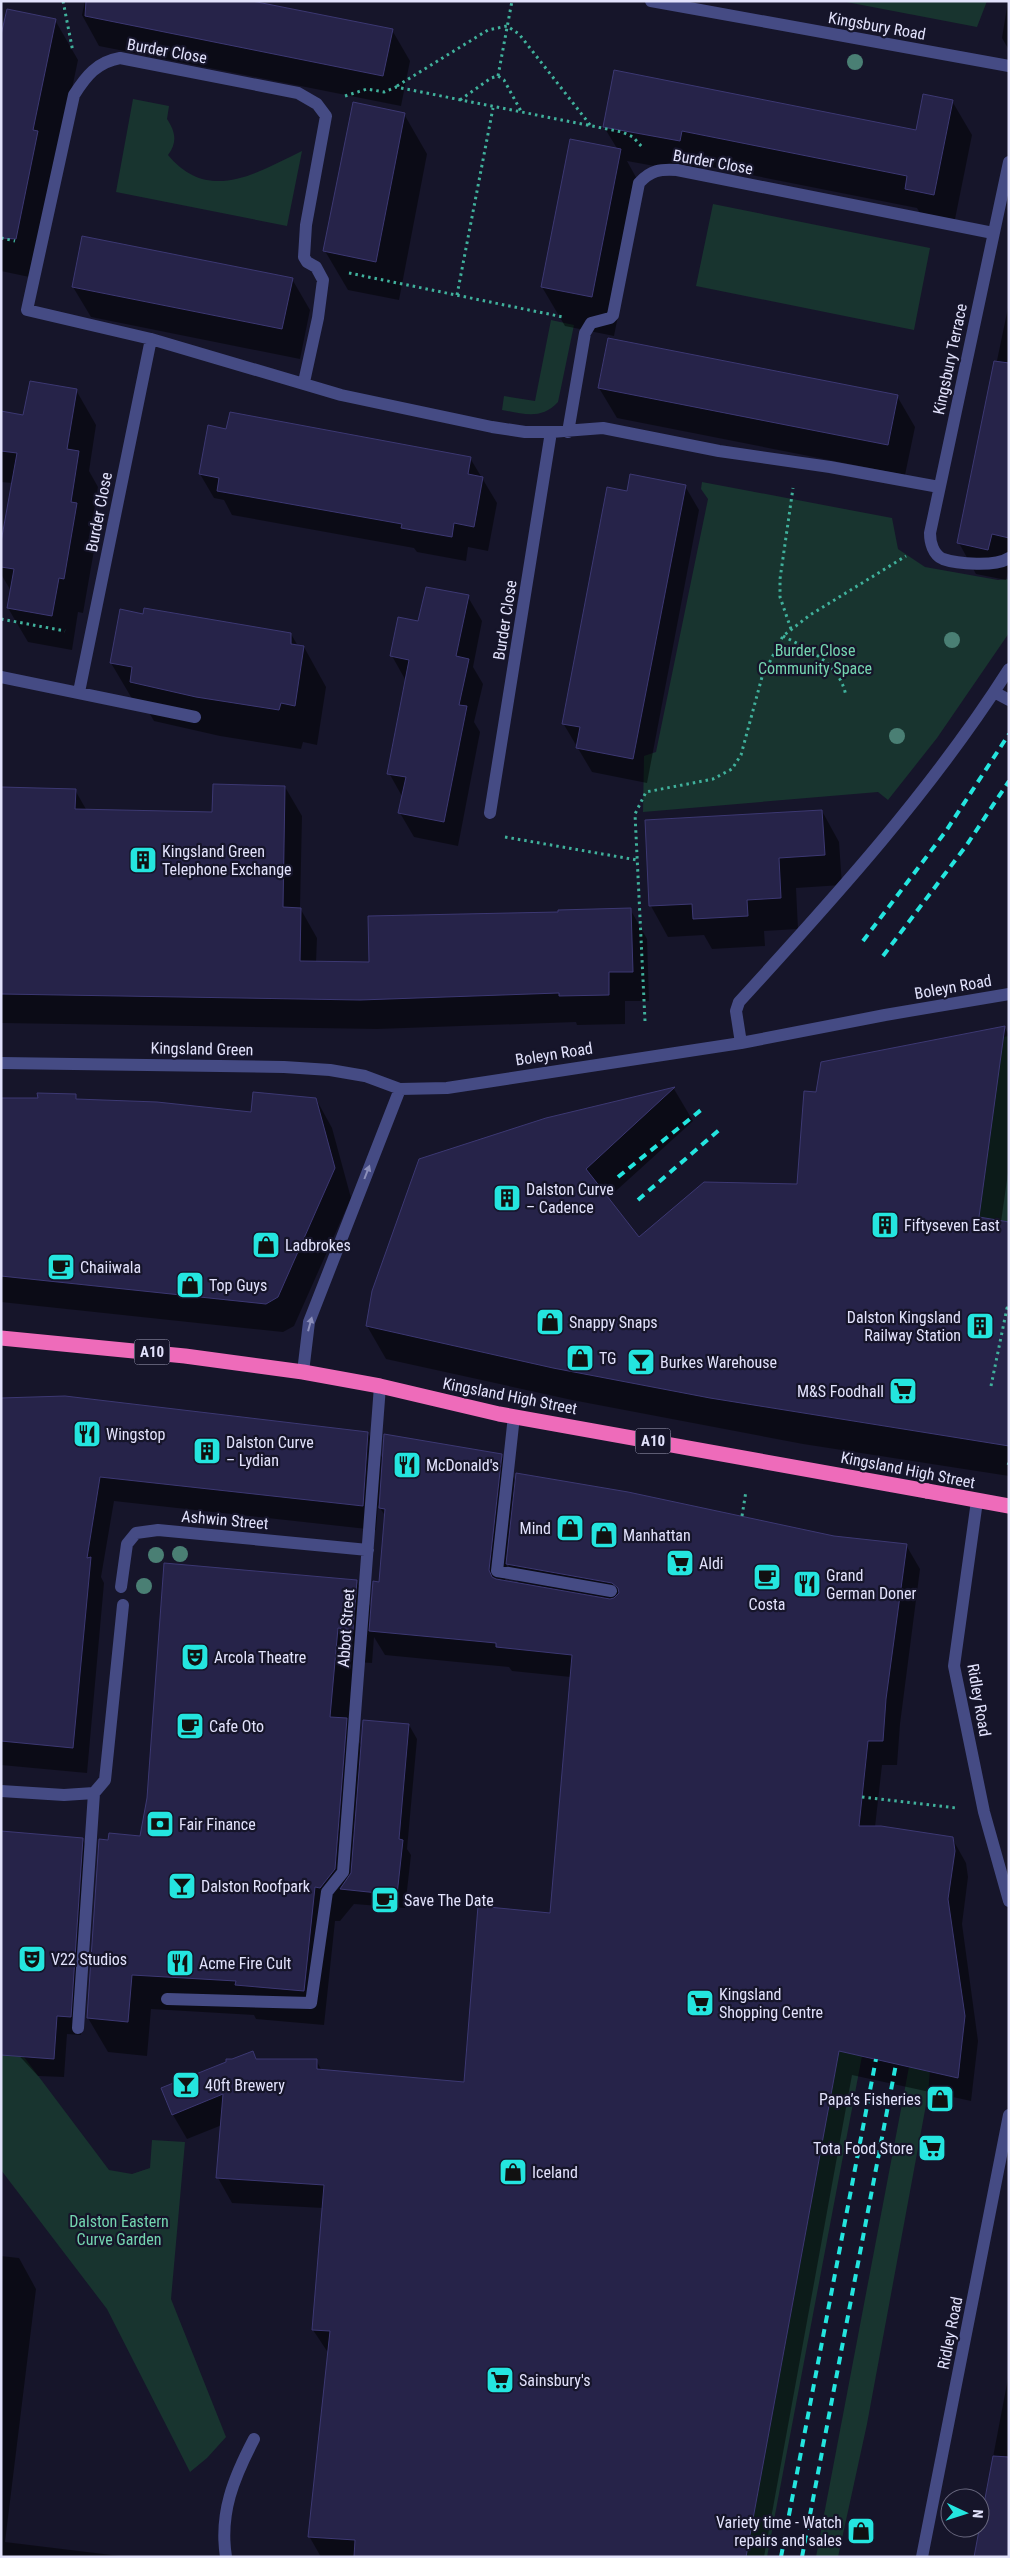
<svg xmlns="http://www.w3.org/2000/svg" width="1010" height="2558" font-family="'Roboto Condensed',sans-serif">
<style>
.green{fill:#18342f}
.shadow{fill:#0007;fill-rule:evenodd}
.building{fill:#262349;stroke:#3c3872}
.lines{fill:none;stroke-linecap:round;stroke-linejoin:round}
.path{stroke:#40b19c;stroke-width:3;stroke-dasharray:2.5 4;stroke-linecap:butt}
.minor{stroke:#454b84;stroke-width:12}
.highway{stroke:#ee6bba;stroke-width:15}
.rail{stroke:#24e5df;stroke-width:4;stroke-dasharray:8 6;stroke-linecap:butt}
.highway-bridge{stroke:#ee6bba;stroke-width:15}
.tree{fill:#4a7f74}
.oneway{fill:#8c8fba}
.labels{text-anchor:middle;dominant-baseline:central;stroke-width:4.5;stroke-linejoin:round;paint-order:stroke}
.shield{fill:#16152a;stroke:#a5a4bd;stroke-width:1}
.shield-label{font-size:15px;font-weight:bold;fill:#e2e2fc}
.street-label{font-size:16px;fill:#e2e2fc;stroke:#16152a}
.park-label{font-size:16px;fill:#74d5b0;stroke:#16152a}
.poi-label{font-size:16px;fill:#e2e2fc;stroke:#16152a;text-anchor:start}
</style>
<rect width="100%" height="100%" fill="#16152a"/>
<path class="green" d="M 841,1 L 987,1 L 977,27 Z
M 133,99 L 169,106 L 167,119 C 175,131 178,142 168,155 C 209,204 256,173 302,151 L 287,226 L 116,192 Z
M 713,204 L 930,248 L 914,330 L 696,286 Z
M 551,320 L 574,325 L 558,402 C 541,420 525,414 502,410 L 504,396 L 535,401 Z
M 702,482 L 892,518 L 898,549 L 925,567 L 998,580 L 1009,579 L 1009,633 L 937,738 L 888,800 L 878,792 L 643,812 L 644,756 L 656,752 L 708,499 L 701,489 Z
M 1009,1036 L 1009,1222 L 994,1220 L 966,1316 L 1003,1037 Z
M 1,2026 L 24,2051 L 24,2057 L 109,2170 L 132,2174 L 150,2168 L 152,2140 L 185,2142 L 171,2299 L 226,2437 L 207,2458 L 190,2472 L 107,2309 L 1,2170 Z
M 839,2051 L 862,2056 L 767,2557 L 746,2557 Z
M 909,2067 L 930,2070 L 928,2094 L 867,2424 L 838,2557 L 816,2557 Z"/>
<path class="shadow" d="M 85,1 L 246,1 L 392,30 L 410,61 L 401,106 L 99,46 L 82,15 Z
M 1008,1 L 1009,1 L 1009,50 L 1002,38 Z
M 55,20 L 78,60 L 56,165 L 39,279 L 1,271 L 1,41 Z
M 952,101 L 972,135 L 953,229 L 926,223 L 917,208 L 701,165 L 699,174 L 627,161 L 643,190 L 614,336 L 565,326 L 542,287 L 618,150 L 604,127 L 917,131 Z
M 404,114 L 427,154 L 399,300 L 348,290 L 325,251 Z
M 292,279 L 310,310 L 300,359 L 91,317 L 73,287 Z
M 1009,303 L 1009,568 L 1006,580 L 976,574 L 959,543 Z
M 599,388 L 897,396 L 915,427 L 905,475 L 617,418 Z
M 76,390 L 96,425 L 89,471 L 98,487 L 91,530 L 96,539 L 83,613 L 78,612 L 72,650 L 28,642 L 8,608 L 11,591 L 1,574 L 1,542 L 12,483 L 1,482 L 1,412 L 24,416 Z
M 227,430 L 470,458 L 497,503 L 488,551 L 468,547 L 466,561 L 417,552 L 414,548 L 232,515 L 224,500 L 214,498 L 200,474 Z
M 685,486 L 699,510 L 647,783 L 592,772 L 563,723 L 628,492 Z
M 468,597 L 482,621 L 473,667 L 483,684 L 474,722 L 480,732 L 458,846 L 414,837 L 400,813 L 403,798 L 389,773 L 406,681 L 392,656 L 419,623 Z
M 145,616 L 291,634 L 298,646 L 304,647 L 326,687 L 317,745 L 303,742 L 301,749 L 220,736 L 154,721 L 144,704 L 134,702 L 111,663 Z
M 285,787 L 302,816 L 300,908 L 317,938 L 316,963 L 370,964 L 559,913 L 630,909 L 647,939 L 649,1001 L 625,1001 L 625,1024 L 577,1025 L 576,1022 L 377,1029 L 1,1023 L 1,817 L 75,790 L 87,811 L 213,813 Z
M 822,811 L 839,842 L 842,885 L 796,888 L 798,929 L 764,931 L 765,946 L 712,949 L 704,935 L 668,937 L 651,906 L 646,822 Z
M 1004,1027 L 1009,1035 L 1009,1166 L 1001,1222 L 1009,1224 L 1009,1476 L 803,1444 L 572,1400 L 386,1359 L 367,1326 L 546,1120 L 674,1089 L 693,1121 L 607,1199 L 639,1239 L 798,1186 L 817,1093 Z
M 75,1095 L 78,1101 L 252,1114 L 316,1099 L 332,1128 L 351,1198 L 294,1326 L 283,1332 L 1,1302 L 1,1099 L 39,1099 Z
M 1,1399 L 368,1433 L 384,1461 L 501,1455 L 516,1482 L 833,1537 L 906,1545 L 920,1569 L 900,1724 L 897,1765 L 882,1765 L 875,1827 L 952,1838 L 966,1863 L 968,1877 L 962,1924 L 978,2041 L 971,2101 L 852,2075 L 764,2557 L 321,2557 L 309,2536 L 329,2354 L 313,2330 L 323,2208 L 232,2203 L 218,2178 L 222,2125 L 187,2139 L 173,2115 L 163,2088 L 253,2052 L 257,2060 L 316,2060 L 322,2071 L 465,2083 L 551,1914 L 571,1677 L 512,1671 L 509,1667 L 385,1655 L 374,1637 L 372,1663 L 357,1662 L 351,1729 L 362,1747 L 409,1725 L 417,1739 L 407,1849 L 411,1855 L 405,1908 L 354,1904 L 340,1921 L 335,1921 L 324,2025 L 256,2019 L 254,2015 L 151,2009 L 147,2056 L 108,2052 L 88,2018 L 100,1840 L 141,1837 L 356,1581 L 372,1609 L 380,1583 L 386,1517 L 378,1505 L 376,1530 L 114,1501 L 101,1577 L 104,1583 L 87,1773 L 1,1765 ZM 507,1563 L 519,1584 L 505,1582 Z
M 82,1839 L 93,1857 L 81,2035 L 67,2034 L 64,2077 L 38,2076 L 11,2047 Z
M 1,2256 L 19,2258 L 36,2289 L 5,2542 L 128,2557 L 1,2557 Z
M 1009,2373 L 1009,2557 L 974,2557 Z"/>
<path class="building" d="M 86,1 L 252,1 L 393,29 L 383,76 L 85,16 Z
M 7,9 L 56,19 L 33,130 L 38,131 L 16,239 L 1,238 L 1,35 Z
M 614,70 L 916,130 L 923,94 L 953,100 L 934,195 L 905,189 L 907,176 L 682,131 L 680,141 L 603,127 Z
M 353,102 L 405,113 L 376,262 L 323,251 Z
M 570,139 L 621,149 L 592,297 L 541,287 Z
M 82,236 L 293,278 L 282,329 L 72,287 Z
M 608,338 L 898,395 L 888,445 L 598,388 Z
M 994,361 L 1009,363 L 1009,538 L 992,534 L 988,550 L 957,543 Z
M 30,381 L 77,389 L 67,449 L 79,451 L 71,502 L 77,503 L 64,579 L 59,578 L 52,616 L 7,608 L 14,569 L 1,567 L 1,542 L 17,453 L 1,451 L 1,411 L 23,415 Z
M 230,412 L 471,457 L 468,474 L 483,477 L 474,527 L 454,523 L 452,537 L 401,528 L 402,524 L 217,491 L 219,478 L 199,474 L 208,425 L 226,429 Z
M 630,474 L 686,485 L 633,759 L 576,748 L 580,727 L 562,724 L 607,487 L 627,491 Z
M 426,587 L 469,595 L 456,656 L 469,659 L 459,705 L 467,706 L 444,822 L 398,813 L 406,777 L 387,774 L 409,660 L 390,656 L 398,617 L 418,621 Z
M 144,608 L 291,633 L 291,644 L 304,646 L 295,706 L 281,703 L 279,710 L 196,697 L 130,682 L 132,667 L 110,663 L 120,609 L 143,614 Z
M 213,784 L 285,786 L 283,907 L 301,908 L 300,961 L 369,962 L 368,916 L 558,912 L 558,910 L 631,908 L 633,972 L 609,972 L 609,995 L 559,996 L 559,993 L 360,1000 L 1,994 L 1,787 L 76,789 L 75,809 L 212,812 Z
M 822,810 L 825,855 L 779,858 L 781,898 L 747,900 L 748,916 L 693,919 L 692,904 L 649,906 L 645,820 Z
M 1005,1026 L 979,1217 L 1009,1222 L 1009,1446 L 710,1398 L 553,1368 L 366,1326 L 372,1291 L 419,1159 L 546,1118 L 675,1087 L 586,1169 L 639,1237 L 704,1182 L 797,1184 L 804,1091 L 816,1092 L 821,1062 Z
M 253,1092 L 316,1098 L 335,1168 L 278,1297 L 266,1304 L 1,1276 L 1,1098 L 38,1098 L 37,1093 L 76,1094 L 76,1099 L 157,1102 L 251,1112 Z
M 65,1396 L 368,1432 L 363,1506 L 100,1477 L 87,1558 L 91,1557 L 73,1748 L 1,1741 L 1,1398 Z
M 384,1434 L 502,1454 L 489,1570 L 492,1577 L 496,1579 L 610,1599 L 614,1598 L 619,1593 L 618,1588 L 612,1583 L 506,1564 L 516,1473 L 628,1492 L 834,1536 L 907,1544 L 886,1699 L 883,1741 L 868,1741 L 859,1826 L 881,1826 L 953,1837 L 955,1851 L 948,1899 L 965,2016 L 958,2078 L 839,2051 L 746,2557 L 354,2557 L 355,2540 L 308,2537 L 330,2331 L 312,2330 L 324,2185 L 216,2178 L 223,2094 L 172,2115 L 161,2088 L 226,2062 L 226,2059 L 232,2059 L 253,2051 L 256,2059 L 317,2059 L 317,2069 L 464,2082 L 478,1906 L 550,1913 L 572,1655 L 496,1647 L 496,1643 L 369,1631 L 373,1581 L 379,1582 L 385,1509 L 379,1508 Z
M 164,1563 L 357,1580 L 353,1630 L 338,1628 L 330,1717 L 347,1718 L 335,1869 L 320,1888 L 315,1887 L 304,1991 L 235,1985 L 236,1981 L 132,1975 L 128,2022 L 87,2018 L 99,1839 L 108,1840 L 109,1833 L 140,1836 L 147,1798 Z
M 363,1720 L 409,1724 L 399,1839 L 403,1840 L 397,1895 L 340,1889 L 351,1873 Z
M 1,1831 L 83,1838 L 71,2017 L 57,2016 L 54,2059 L 1,2055 Z
M 993,2456 L 1009,2457 L 1009,2557 L 974,2557 Z"/>
<g class="lines">
<path class="path" d="M 63,1 L 73,52
M 498,76 L 512,1
M 397,86 L 488,30 L 507,26 L 519,34 L 591,126
M 345,96 L 367,89 L 384,92 L 396,87 L 622,132 L 633,137 L 643,148
M 460,100 L 491,78 L 498,76 L 504,80 L 522,113
M 1,238 L 15,241
M 349,273 L 563,317
M 457,295 L 493,108
M 1,619 L 65,631
M 791,629 L 780,597 L 780,579 L 793,488
M 783,636 C 810,650 840,664 846,696
M 505,837 L 637,860
M 645,1021 L 635,814 L 646,792 L 713,779 L 732,769 L 741,755 L 762,677 L 783,636 L 810,615 L 906,556
M 991,1386 L 1007,1308 L 1009,1308
M 1008,1465 L 1009,1463
M 742,1516 L 746,1491
M 862,1797 L 956,1808"/>
<path class="minor" d="M 651,1 L 1009,66
M 1009,162 L 930,533 C 930,542 933,555 943,559 C 957,564 996,567 1009,558
M 151,339 L 27,310 L 74,95 C 86,76 97,62 120,58 L 298,93 L 317,104 L 326,116 L 306,225 L 304,257 L 307,262 L 316,267 L 323,280 L 318,318 L 304,382
M 568,432 L 585,333 L 591,323 L 610,318 L 613,315 L 639,183 C 651,170 660,169 677,170 L 993,233
M 1,677 L 195,717
M 79,692 L 151,339 L 341,395 L 492,427 L 525,432 L 551,432 L 603,428 L 719,451 L 830,467 L 939,487
M 994,692 L 1009,700
M 490,813 L 551,432
M 741,1043 L 736,1011 L 739,1002 C 836,896 932,790 1009,669
M 1,1063 L 284,1067 L 330,1070 L 365,1076 L 400,1089 L 447,1088 L 741,1043 L 885,1015 L 1009,994
M 303,1372 L 309,1322 L 400,1089
M 514,1416 L 497,1571 L 611,1591
M 977,1501 L 954,1666 L 984,1812 L 1009,1901
M 121,1587 L 127,1544 L 136,1533 L 158,1530 L 368,1550
M 1,1791 L 64,1795 L 94,1793 L 105,1780 L 123,1605
M 167,1999 L 311,2003 L 327,1892 L 343,1872 L 380,1386
M 78,2028 L 94,1793
M 226,2557 C 219,2513 234,2477 254,2439
M 922,2557 L 1009,2115"/>
<path class="highway" d="M 1,1338 L 185,1356 L 303,1372 L 380,1386 L 499,1414 L 927,1491"/>
<path class="rail" d="M 863,941 L 946,831 L 1009,734
M 883,956 L 966,846 L 1009,781
M 618,1177 L 701,1110
M 638,1200 L 719,1130
M 781,2557 L 876,2059
M 802,2557 L 896,2064"/>
<path class="highway-bridge" d="M 927,1491 L 1009,1506"/>
</g>
<g class="tree">
<circle cx="855" cy="62" r="8"/>
<circle cx="952" cy="640" r="8"/>
<circle cx="897" cy="736" r="8"/>
<circle cx="180" cy="1554" r="8"/>
<circle cx="156" cy="1555" r="8"/>
<circle cx="144" cy="1586" r="8"/>
</g>
<defs><path id="oneway-solid" d="M-6-.8H1V-3.2L6.5 0L1 3.2V.8H-6Z" transform="scale(1.25)"/></defs>
<g class="oneway">
<use href="#oneway-solid" transform="translate(367 1172) rotate(-69)"/>
<use href="#oneway-solid" transform="translate(310 1324) rotate(-75)"/>
</g>
<defs>
<symbol id="building-square" viewBox="-11 -11 22 22"><rect x="-9" y="-9" width="18" height="18" rx="4" fill="#24e5df" stroke="#16152a"/><path d="M-4-6H4V6H1V3H-1V6H-4ZM-2.5-4.3h1.7v1.8h-1.7ZM.8-4.3h1.7v1.8H.8ZM-2.5-1h1.7V.8h-1.7ZM.8-1h1.7V.8H.8Z" fill="#111"/></symbol>
<symbol id="shop-square" viewBox="-11 -11 22 22"><rect x="-9" y="-9" width="18" height="18" rx="4" fill="#24e5df" stroke="#16152a"/><path d="M-5-2.5h2.3a2.7 3.5 0 0 1 5.4 0H5L5.5 6h-11ZM-1.5-2.5h3a1.5 2.3 0 0 0-3 0Z" fill="#111"/></symbol>
<symbol id="cafe-square" viewBox="-11 -11 22 22"><rect x="-9" y="-9" width="18" height="18" rx="4" fill="#24e5df" stroke="#16152a"/><path d="M-5.5-4.5H6V0H3Q3 3.5 0 3.5H-2.5Q-5.5 3.5-5.5 0ZM3-3.2v2h1.7v-2ZM-6 4.5H4V6H-6Z" fill="#111"/></symbol>
<symbol id="bar-square" viewBox="-11 -11 22 22"><rect x="-9" y="-9" width="18" height="18" rx="4" fill="#24e5df" stroke="#16152a"/><path d="M-6-5H6L.8 .8V4.5H3.5V6h-7V4.5H-.8V.8Z" fill="#111"/></symbol>
<symbol id="supermarket-square" viewBox="-11 -11 22 22"><rect x="-9" y="-9" width="18" height="18" rx="4" fill="#24e5df" stroke="#16152a"/><path d="M-6-5.5h2.5l.6 2H6L4.5 2H-2.5L-4.4-4H-6ZM-1.5 3.2a1.3 1.3 0 1 0 .1 0ZM3 3.2a1.3 1.3 0 1 0 .1 0Z" fill="#111"/></symbol>
<symbol id="restaurant-square" viewBox="-11 -11 22 22"><rect x="-9" y="-9" width="18" height="18" rx="4" fill="#24e5df" stroke="#16152a"/><path d="M-5-6h1v4h1v-4h1v4h1v-4h1v5L-1.5 .5V6h-2V.5L-5-1ZM5-6V6H3V1.5H1.5Q1.5-4 5-6Z" fill="#111"/></symbol>
<symbol id="theatre-square" viewBox="-11 -11 22 22"><rect x="-9" y="-9" width="18" height="18" rx="4" fill="#24e5df" stroke="#16152a"/><path d="M-5-5.5Q0-4 5-5.5V0Q5 5 0 6Q-5 5-5 0ZM-3.3-2.5H-1v1.5H-3.3ZM1-2.5H3.3v1.5H1ZM-2.8 1Q0 5.5 2.8 1Z" fill="#111"/></symbol>
<symbol id="bank-square" viewBox="-11 -11 22 22"><rect x="-9" y="-9" width="18" height="18" rx="4" fill="#24e5df" stroke="#16152a"/><path d="M-6-4H6V4H-6ZM0-2.3a2.3 2.3 0 1 0 0 4.6a2.3 2.3 0 1 0 0-4.6Z" fill="#111"/></symbol>
</defs>
<g fill-rule="evenodd">
<use href="#building-square" x="127" y="844" width="32" height="32"/>
<use href="#building-square" x="491" y="1182" width="32" height="32"/>
<use href="#building-square" x="869" y="1209" width="32" height="32"/>
<use href="#shop-square" x="250" y="1229" width="32" height="32"/>
<use href="#cafe-square" x="45" y="1251" width="32" height="32"/>
<use href="#shop-square" x="174" y="1269" width="32" height="32"/>
<use href="#shop-square" x="534" y="1306" width="32" height="32"/>
<use href="#building-square" x="964" y="1310" width="32" height="32"/>
<use href="#shop-square" x="564" y="1342" width="32" height="32"/>
<use href="#bar-square" x="625" y="1346" width="32" height="32"/>
<use href="#supermarket-square" x="887" y="1375" width="32" height="32"/>
<use href="#restaurant-square" x="71" y="1418" width="32" height="32"/>
<use href="#building-square" x="191" y="1435" width="32" height="32"/>
<use href="#restaurant-square" x="391" y="1449" width="32" height="32"/>
<use href="#shop-square" x="554" y="1512" width="32" height="32"/>
<use href="#shop-square" x="588" y="1519" width="32" height="32"/>
<use href="#supermarket-square" x="664" y="1547" width="32" height="32"/>
<use href="#cafe-square" x="751" y="1561" width="32" height="32"/>
<use href="#restaurant-square" x="791" y="1568" width="32" height="32"/>
<use href="#theatre-square" x="179" y="1641" width="32" height="32"/>
<use href="#cafe-square" x="174" y="1710" width="32" height="32"/>
<use href="#bank-square" x="144" y="1808" width="32" height="32"/>
<use href="#bar-square" x="166" y="1870" width="32" height="32"/>
<use href="#cafe-square" x="369" y="1884" width="32" height="32"/>
<use href="#theatre-square" x="16" y="1943" width="32" height="32"/>
<use href="#restaurant-square" x="164" y="1947" width="32" height="32"/>
<use href="#supermarket-square" x="684" y="1987" width="32" height="32"/>
<use href="#bar-square" x="170" y="2069" width="32" height="32"/>
<use href="#shop-square" x="924" y="2083" width="32" height="32"/>
<use href="#supermarket-square" x="916" y="2132" width="32" height="32"/>
<use href="#shop-square" x="497" y="2156" width="32" height="32"/>
<use href="#supermarket-square" x="484" y="2364" width="32" height="32"/>
<use href="#shop-square" x="845" y="2515" width="32" height="32"/>
</g>
<g class="labels">
<g class="shield">
<rect x="134.5" y="1339.5" width="35" height="25" rx="4"/>
<rect x="635.5" y="1428.5" width="35" height="25" rx="4"/>
</g>
<g class="shield-label">
<text x="152" y="1352">A10</text>
<text x="653" y="1441">A10</text>
</g>
<g class="street-label">
<text transform="translate(877 26) rotate(10)">Kingsbury Road</text>
<text transform="translate(167 51) rotate(10)">Burder Close</text>
<text transform="translate(713 162) rotate(10)">Burder Close</text>
<text transform="translate(950 359) rotate(-78)">Kingsbury Terrace</text>
<text transform="translate(99 512) rotate(-79)">Burder Close</text>
<text transform="translate(505 620) rotate(-81)">Burder Close</text>
<text transform="translate(953 987) rotate(-10)">Boleyn Road</text>
<text transform="translate(202 1049) rotate(1)">Kingsland Green</text>
<text transform="translate(554 1054) rotate(-9)">Boleyn Road</text>
<text transform="translate(510 1396) rotate(11)">Kingsland High Street</text>
<text transform="translate(908 1470) rotate(11)">Kingsland High Street</text>
<text transform="translate(225 1520) rotate(5)">Ashwin Street</text>
<text transform="translate(346 1628) rotate(-86)">Abbot Street</text>
<text transform="translate(979 1700) rotate(80)">Ridley Road</text>
<text transform="translate(950 2333) rotate(-79)">Ridley Road</text>
</g>
<g class="park-label">
<text x="815" y="650">Burder Close<tspan x="815" dy="18">Community Space</tspan></text>
<text x="119" y="2221">Dalston Eastern<tspan x="119" dy="18">Curve Garden</tspan></text>
</g>
<g class="poi-label">
<text x="162" y="851">Kingsland Green<tspan x="162" dy="18">Telephone Exchange</tspan></text>
<text x="526" y="1189">Dalston Curve<tspan x="526" dy="18">– Cadence</tspan></text>
<text x="904" y="1225">Fiftyseven East</text>
<text x="285" y="1245">Ladbrokes</text>
<text x="80" y="1267">Chaiiwala</text>
<text x="209" y="1285">Top Guys</text>
<text x="961" y="1317" text-anchor="end">Dalston Kingsland<tspan x="961" dy="18">Railway Station</tspan></text>
<text x="569" y="1322">Snappy Snaps</text>
<text x="599" y="1358">TG</text>
<text x="660" y="1362">Burkes Warehouse</text>
<text x="884" y="1391" text-anchor="end">M&amp;S Foodhall</text>
<text x="106" y="1434">Wingstop</text>
<text x="226" y="1442">Dalston Curve<tspan x="226" dy="18">– Lydian</tspan></text>
<text x="426" y="1465">McDonald's</text>
<text x="551" y="1528" text-anchor="end">Mind</text>
<text x="623" y="1535">Manhattan</text>
<text x="699" y="1563">Aldi</text>
<text x="826" y="1575">Grand<tspan x="826" dy="18">German Doner</tspan></text>
<text x="767" y="1604" text-anchor="middle">Costa</text>
<text x="214" y="1657">Arcola Theatre</text>
<text x="209" y="1726">Cafe Oto</text>
<text x="179" y="1824">Fair Finance</text>
<text x="201" y="1886">Dalston Roofpark</text>
<text x="404" y="1900">Save The Date</text>
<text x="51" y="1959">V22 Studios</text>
<text x="199" y="1963">Acme Fire Cult</text>
<text x="719" y="1994">Kingsland<tspan x="719" dy="18">Shopping Centre</tspan></text>
<text x="205" y="2085">40ft Brewery</text>
<text x="921" y="2099" text-anchor="end">Papa’s Fisheries</text>
<text x="913" y="2148" text-anchor="end">Tota Food Store</text>
<text x="532" y="2172">Iceland</text>
<text x="519" y="2380">Sainsbury's</text>
<text x="842" y="2522" text-anchor="end">Variety time - Watch<tspan x="842" dy="18">repairs and sales</tspan></text>
</g>
</g>
<rect width="1010" height="2558" fill="none" stroke="#e2e2fc" stroke-width="5"/>
<g transform="translate(965 2513) rotate(94)"><circle r="24" fill="#16152a" stroke="#68677e"/>
<path d="M0-4L9 19L0 12L-9 19Z" fill="#24e5df"/>
<text y="-8" font-size="14" font-weight="bold" text-anchor="middle" fill="#e2e2fc">N</text>
</g>
</svg>
